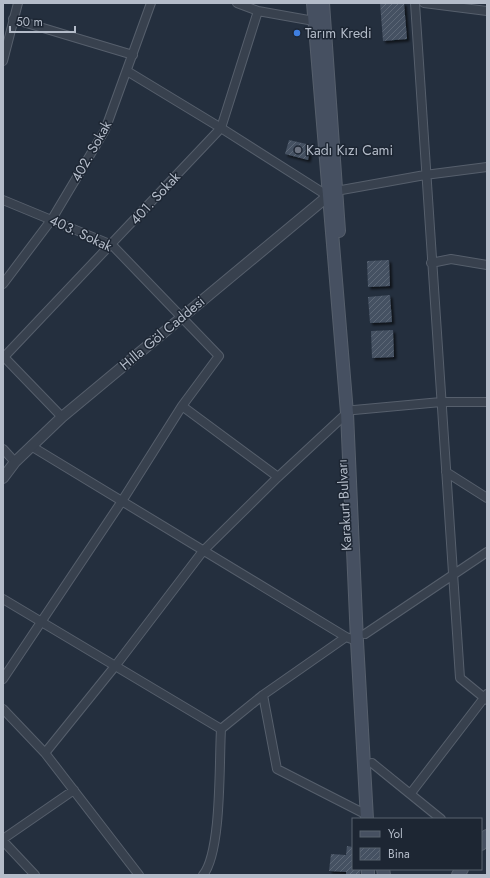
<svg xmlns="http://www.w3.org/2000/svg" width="490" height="878" font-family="Jost,sans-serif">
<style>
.building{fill:url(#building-hatch);filter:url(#shadow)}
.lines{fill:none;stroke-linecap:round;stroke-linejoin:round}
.minor-casing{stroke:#565f6c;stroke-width:10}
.tertiary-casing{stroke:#565f6c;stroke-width:12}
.secondary-casing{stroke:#565f6c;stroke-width:14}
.minor{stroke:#38414e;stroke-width:8}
.tertiary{stroke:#38414e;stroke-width:10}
.secondary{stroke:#465061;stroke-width:12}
.shop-dot{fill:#3f7fe0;stroke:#1d2633;stroke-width:1.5}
.worship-dot{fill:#6b7280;stroke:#1d2633;stroke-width:1.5}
.labels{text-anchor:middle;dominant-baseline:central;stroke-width:3;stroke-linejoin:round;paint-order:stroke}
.poi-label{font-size:14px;fill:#b4bcc9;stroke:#1d2633;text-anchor:start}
.street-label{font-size:14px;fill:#b4bcc9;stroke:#1d2633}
</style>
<defs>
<pattern id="building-hatch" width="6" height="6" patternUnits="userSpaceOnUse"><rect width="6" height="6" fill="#455162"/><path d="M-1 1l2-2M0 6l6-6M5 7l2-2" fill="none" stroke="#5d6877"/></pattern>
<filter id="shadow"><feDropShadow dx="2.5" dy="2.5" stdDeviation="1" flood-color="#0009"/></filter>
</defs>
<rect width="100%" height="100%" fill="#242f3e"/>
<path class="building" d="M 380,3 L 404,3 L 407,39 L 383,41 Z
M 289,140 L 311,145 L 308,160 L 285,154 Z
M 389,260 L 390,286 L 368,287 L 367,261 Z
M 390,295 L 392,322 L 370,323 L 368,297 Z
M 393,330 L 394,357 L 372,358 L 371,331 Z
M 347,846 L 353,847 L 353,869 L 361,869 L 360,875 L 346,875 L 346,872 L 329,871 L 331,854 L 346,855 Z"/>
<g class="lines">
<defs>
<path id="minor" d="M 237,3 L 258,11 L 314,21
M 415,3 L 460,678 L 487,700
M 424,3 L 487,11
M 13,19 L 133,55
M 3,61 L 18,3
M 127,71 L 221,128 L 328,196 L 336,191 L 425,175 L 487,167
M 3,200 L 112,245 L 219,356 L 182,406 L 122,501 L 3,679
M 431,263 L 451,259 L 487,265
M 3,284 L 52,219 L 105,130 L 151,3
M 3,356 L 62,417
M 4,357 L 221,128 L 258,11
M 182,406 L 278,477
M 354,410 L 441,402 L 487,402
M 31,446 L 346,637 L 357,641
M 3,449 L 15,462
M 446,472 L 487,498
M 3,599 L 221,729
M 365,634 L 487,552
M 263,695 L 277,769 L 367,815
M 3,709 L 45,753 L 139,875
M 45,753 L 116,665 L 203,551 L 278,477 L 347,413
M 372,763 L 441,819
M 411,793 L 487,694
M 3,839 L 74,790
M 3,841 L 35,875
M 203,875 C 222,852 219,761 221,729 L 263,695 L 346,637"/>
<path id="tertiary" d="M 3,478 L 15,462 L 62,417 L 328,196"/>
<path id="secondary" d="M 313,3 L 347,413 L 357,641 L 367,819
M 323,3 L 339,231
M 481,844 L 487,836
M 368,869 L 368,875
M 383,869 L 384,875
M 458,875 L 462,869"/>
</defs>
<use href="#minor" class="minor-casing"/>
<use href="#tertiary" class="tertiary-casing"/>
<use href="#secondary" class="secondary-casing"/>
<use href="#minor" class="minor"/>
<use href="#tertiary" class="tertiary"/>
<use href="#secondary" class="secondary"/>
</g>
<circle class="shop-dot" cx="297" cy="33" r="4"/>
<circle class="worship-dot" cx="298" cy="150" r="4"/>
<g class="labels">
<g class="poi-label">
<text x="305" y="33">Tarım Kredi</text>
<text x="306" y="150">Kadı Kızı Cami</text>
</g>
<g class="street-label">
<text transform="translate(91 151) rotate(-61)">402. Sokak</text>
<text transform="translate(155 198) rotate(-47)">401. Sokak</text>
<text transform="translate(81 233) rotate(25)">403. Sokak</text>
<text transform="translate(162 333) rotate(-40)">Hılla Göl Caddesi</text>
<text transform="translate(344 505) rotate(-93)">Karakurt Bulvarı</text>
</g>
</g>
<rect width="490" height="878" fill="none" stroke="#b4bcc9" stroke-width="8"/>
<rect x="352" y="818" width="130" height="52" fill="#1d2633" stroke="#59626f"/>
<rect x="360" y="831" width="20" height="6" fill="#465061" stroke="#59626f"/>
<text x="388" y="838" font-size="12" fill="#b4bcc9">Yol</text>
<rect x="360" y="848" width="20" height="12" fill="url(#building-hatch)" stroke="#59626f"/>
<text x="388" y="858" font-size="12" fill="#b4bcc9">Bina</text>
<path d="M10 26v6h65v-6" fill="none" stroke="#b4bcc9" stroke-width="2"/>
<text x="16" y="26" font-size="12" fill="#b4bcc9" stroke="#1d2633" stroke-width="3" paint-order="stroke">50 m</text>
</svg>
